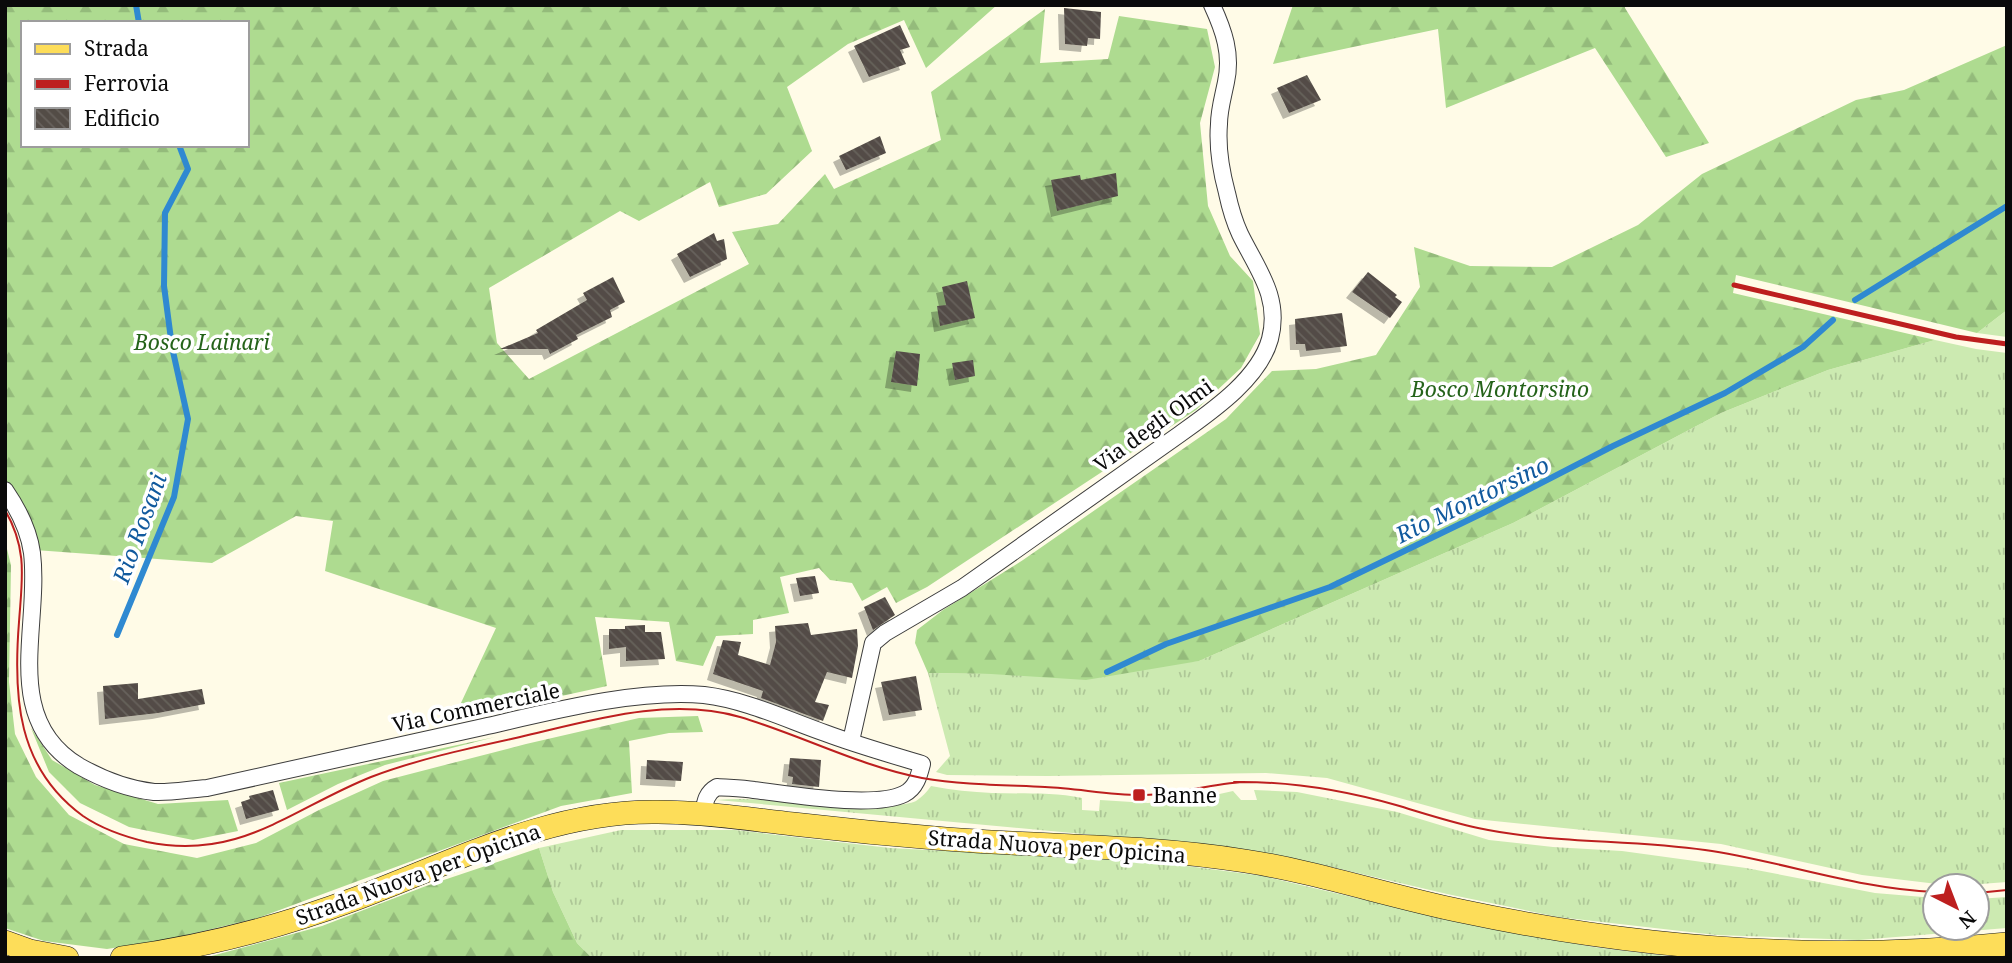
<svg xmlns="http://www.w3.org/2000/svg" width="2012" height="963" font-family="'Noto Serif',serif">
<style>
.grass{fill:url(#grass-tufts)}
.forest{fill:url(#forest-firs);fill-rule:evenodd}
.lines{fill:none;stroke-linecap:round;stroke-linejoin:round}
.stream{stroke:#2f89d1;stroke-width:6}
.building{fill:url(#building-back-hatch);filter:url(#shadow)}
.street-casing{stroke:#3d3d3d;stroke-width:18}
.primary-casing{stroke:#1b1b1b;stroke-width:24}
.street{stroke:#fff;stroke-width:16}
.primary{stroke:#fddd59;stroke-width:23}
.tram{stroke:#bd1f1f;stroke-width:2}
.rail{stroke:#bd1f1f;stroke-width:5}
.poi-dot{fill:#bd1f1f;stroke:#fff;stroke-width:2.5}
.labels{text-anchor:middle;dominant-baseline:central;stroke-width:7;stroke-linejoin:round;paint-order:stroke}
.park-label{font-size:21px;font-style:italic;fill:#25631a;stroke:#fff}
.street-label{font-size:21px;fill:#0a0a0a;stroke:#fff}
.poi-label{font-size:21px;fill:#0a0a0a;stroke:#fff;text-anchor:start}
.water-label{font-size:23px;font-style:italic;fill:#115a9e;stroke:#fff}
</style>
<defs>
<pattern id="grass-tufts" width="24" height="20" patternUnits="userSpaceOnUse" patternTransform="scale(1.75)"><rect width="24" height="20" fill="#cceab1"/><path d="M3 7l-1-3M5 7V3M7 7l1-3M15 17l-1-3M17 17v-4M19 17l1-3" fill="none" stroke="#aec797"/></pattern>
<pattern id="forest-firs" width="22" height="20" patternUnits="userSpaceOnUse" patternTransform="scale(1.75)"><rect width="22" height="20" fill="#aedb90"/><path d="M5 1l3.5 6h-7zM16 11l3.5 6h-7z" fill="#94bb7b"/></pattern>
<pattern id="building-back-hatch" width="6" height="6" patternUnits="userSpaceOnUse" patternTransform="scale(1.75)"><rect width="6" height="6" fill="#534c46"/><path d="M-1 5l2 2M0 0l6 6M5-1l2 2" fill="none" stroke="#67615c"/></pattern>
<filter id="shadow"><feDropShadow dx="-6" dy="6" stdDeviation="0" flood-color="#0004"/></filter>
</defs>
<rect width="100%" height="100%" fill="#fffbe7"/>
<path class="grass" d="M 2007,310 L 2007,337 L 1977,333 Z
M 1935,340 L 1976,349 L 2007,353 L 2007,882 L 1954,886 L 1862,875 L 1721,844 L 1475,819 L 1327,778 L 1266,773 L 1048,776 L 947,775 L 936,772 L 950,756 L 928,673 L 991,674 L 1199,661 L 1513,523 L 1721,413 L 1828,370 Z
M 931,786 C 952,790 972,792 992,793 C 1022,794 1052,792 1082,798 L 1082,810 L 1099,811 L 1100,800 L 1148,803 L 1197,799 L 1233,791 L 1241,800 L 1257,800 L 1254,790 L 1297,792 L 1397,812 L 1489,840 L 1553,847 L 1622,851 L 1746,868 L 1875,893 L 1935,898 L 1935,928 L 1977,928 L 1977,899 L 2007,897 L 2007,928 L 1859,940 L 1716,935 L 1558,917 L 1447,894 L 1319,864 L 1222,847 L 717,800 C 776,794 835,816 895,806 C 902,804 910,804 916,801 C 922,797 927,792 931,786 Z
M 621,830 L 735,830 L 890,848 L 1157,862 L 1263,876 L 1429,915 L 1593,947 L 1684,958 L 592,958 L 577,943 L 553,892 L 539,848 Z"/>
<path class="forest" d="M 5,5 L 997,5 L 926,68 L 904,20 L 848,44 L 787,87 L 812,151 L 766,194 L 719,207 L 710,182 L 639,221 L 620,211 L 489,288 L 497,343 L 529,379 L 749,264 L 732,232 L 778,224 L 825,174 L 834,189 L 941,140 L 931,92 L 1045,9 L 1040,63 L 1108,59 L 1119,16 L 1207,29 L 1215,67 L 1200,123 L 1208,206 L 1230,256 L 1253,281 L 1260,334 L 1241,368 L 1196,410 L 927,587 L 896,603 L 887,587 L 862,601 L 852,583 L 830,580 L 819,568 L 780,577 L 789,613 L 753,620 L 753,634 L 716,636 L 703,666 L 676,661 L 669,622 L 595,617 L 607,686 L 453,720 L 496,628 L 325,571 L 333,521 L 296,516 L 212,563 L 35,550 L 20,499 L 5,480 ZM 23,23 L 247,23 L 247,145 L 23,145 Z
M 1293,5 L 1625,5 L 1625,8 L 1709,143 L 1666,157 L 1595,48 L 1446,108 L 1438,29 L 1273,64 Z
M 2007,45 L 2007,310 L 1977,333 L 1736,275 L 1733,293 L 1935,340 L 1828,370 L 1721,413 L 1513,523 L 1199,661 L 1086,680 L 991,674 L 928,673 L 915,643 L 917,630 L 943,610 L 1023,560 L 1226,419 L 1272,371 L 1316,369 L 1376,355 L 1420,287 L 1414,247 L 1470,266 L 1552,267 L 1638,225 L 1702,174 L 1856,100 L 1904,90 Z
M 5,541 L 11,565 L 9,682 L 15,734 L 36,777 L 69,815 L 124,844 L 197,858 L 256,843 L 319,810 L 383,781 L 526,744 L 639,718 L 698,716 L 703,732 L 669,733 L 629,741 L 632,793 L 561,806 L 258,918 L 170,939 L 107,949 L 44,941 L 5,928 Z
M 31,728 L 52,760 L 95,785 L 158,804 L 228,800 L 238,831 L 193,840 L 129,827 L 80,803 L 49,772 Z
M 495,737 L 385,765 L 338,784 L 287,810 L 279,783 Z
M 539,848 L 553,892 L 577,943 L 592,958 L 204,958 L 322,926 L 426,886 Z"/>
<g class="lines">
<path class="stream" d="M 136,5 L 139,23
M 1855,300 L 2007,206
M 117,635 L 174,497 L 188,419 L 172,347 L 164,286 L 165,213 L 188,169 L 179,145
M 1107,672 L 1166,644 L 1330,587 L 1485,512 L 1613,446 L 1725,393 L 1803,347 L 1833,320"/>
</g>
<path class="building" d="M 1064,8 L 1101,12 L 1100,39 L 1088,38 L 1087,46 L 1065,44 Z
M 900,25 L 910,47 L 900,50 L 906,64 L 869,77 L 854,46 Z
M 1307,75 L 1321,100 L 1289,113 L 1277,88 Z
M 880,136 L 886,153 L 846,170 L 839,156 Z
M 1116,173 L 1118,196 L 1057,211 L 1051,180 L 1080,175 L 1081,180 Z
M 714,233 L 717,241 L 724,239 L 727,259 L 690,277 L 677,254 Z
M 1368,272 L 1397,295 L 1395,297 L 1402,302 L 1390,318 L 1352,292 Z
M 613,277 L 625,302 L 610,310 L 612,317 L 576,335 L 578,339 L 550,354 L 548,349 L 500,349 L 538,333 L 536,330 L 587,300 L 583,293 Z
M 967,281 L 975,318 L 940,326 L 937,306 L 946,305 L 942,287 Z
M 1342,313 L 1347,346 L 1306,351 L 1305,344 L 1296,344 L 1295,319 Z
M 896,351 L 920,354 L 917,386 L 891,382 Z
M 973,360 L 975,376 L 955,380 L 952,363 Z
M 815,576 L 819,593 L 800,596 L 796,578 Z
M 885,597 L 895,615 L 873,630 L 864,607 Z
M 808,623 L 811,635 L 857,629 L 858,646 L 852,678 L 827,672 L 815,702 L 829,705 L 823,721 L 761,698 L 763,691 L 713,674 L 723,640 L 741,642 L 738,655 L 770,665 L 776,642 L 775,626 Z
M 645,625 L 645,632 L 661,632 L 665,659 L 626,661 L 626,647 L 609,649 L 609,629 L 625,629 L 625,626 Z
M 916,676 L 922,710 L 889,715 L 881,682 Z
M 138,683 L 138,699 L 202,689 L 205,704 L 158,713 L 105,719 L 103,686 Z
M 790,758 L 821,760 L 819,787 L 792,784 L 793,777 L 788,776 Z
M 647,760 L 683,762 L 681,781 L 646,779 Z
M 273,790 L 279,810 L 246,819 L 241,802 L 250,799 L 249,796 Z"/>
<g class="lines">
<defs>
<path id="street" d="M 5,490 C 18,509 29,530 32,553 C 41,626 0,719 79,766 C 102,779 127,789 154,792 C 171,793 190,789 207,788 C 299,767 391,747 483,727 C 549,712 636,689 704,695 C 746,700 785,719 825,733 C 857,745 889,754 922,764 C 919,776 916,788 904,794 C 873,809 789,794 754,790 C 742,788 729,788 717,787 C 706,793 705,802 703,814
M 851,741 L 873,643 L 885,633 L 962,588 L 1180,434 C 1212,411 1259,379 1270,339 C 1281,297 1257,269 1240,234 C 1234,221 1230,207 1227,193 C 1221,171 1217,148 1219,124 C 1219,110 1223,97 1226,82 C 1232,54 1224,31 1212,5"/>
<path id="primary" d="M 5,942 L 30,951 L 67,958
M 122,958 C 202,947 280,927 355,899 C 454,862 550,810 658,812 C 703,812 748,819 793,824 C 844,830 895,835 946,839 C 1046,847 1146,845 1245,861 C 1317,872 1388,896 1461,911 C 1640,949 1824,963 2007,944"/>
</defs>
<use href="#street" class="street-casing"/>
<use href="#primary" class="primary-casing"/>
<use href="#street" class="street"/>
<use href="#primary" class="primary"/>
<path class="tram" d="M 5,510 C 28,550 22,579 19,622 C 13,697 17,768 83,816 C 102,829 126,837 147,842 C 240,861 291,809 371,777 C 418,759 470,748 520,737 C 589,721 668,696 740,717 C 801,735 859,766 922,778 C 963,785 1004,785 1045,787 C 1078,788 1111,796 1145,795 C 1178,794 1210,784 1244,782
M 1234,782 C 1289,781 1343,790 1396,805 C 1423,813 1450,822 1478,828 C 1553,844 1630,839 1705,850 C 1782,861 1857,889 1935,892
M 1977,893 L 2007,890"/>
<path class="rail" d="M 1734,285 L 1956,337 L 2007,344"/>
</g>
<rect class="poi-dot" x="1132" y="788" width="14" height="14" rx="3.5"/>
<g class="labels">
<g class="park-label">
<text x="202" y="342">Bosco Lainari</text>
<text x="1500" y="389">Bosco Montorsino</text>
</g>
<g class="street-label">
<text transform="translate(1153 425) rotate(-36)">Via degli Olmi</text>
<text transform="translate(476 707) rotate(-12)">Via Commerciale</text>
<text transform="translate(1057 846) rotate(4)">Strada Nuova per Opicina</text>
<text transform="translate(418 874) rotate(-20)">Strada Nuova per Opicina</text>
</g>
<g class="poi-label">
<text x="1153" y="795">Banne</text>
</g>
<g class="water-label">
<text transform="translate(1472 499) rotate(-26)">Rio Montorsino</text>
<text transform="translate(139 528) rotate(-70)">Rio Rosani</text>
</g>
</g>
<rect width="2012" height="963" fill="none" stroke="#0a0a0a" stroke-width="14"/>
<rect x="21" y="21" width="228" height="126" fill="#ffffff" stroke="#9d9d9d" stroke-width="2"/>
<rect x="35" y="44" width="35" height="10" fill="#fddd59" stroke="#9d9d9d" stroke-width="2"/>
<text x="84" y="56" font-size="21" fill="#0a0a0a">Strada</text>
<rect x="35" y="79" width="35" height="10" fill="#bd1f1f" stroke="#9d9d9d" stroke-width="2"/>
<text x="84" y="91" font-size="21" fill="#0a0a0a">Ferrovia</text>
<rect x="35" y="108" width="35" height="21" fill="url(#building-back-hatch)" stroke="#9d9d9d" stroke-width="2"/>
<text x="84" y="126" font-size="21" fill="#0a0a0a">Edificio</text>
<g transform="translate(1956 907) rotate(138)"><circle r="33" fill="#ffffff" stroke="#9d9d9d" stroke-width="2"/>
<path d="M0-5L12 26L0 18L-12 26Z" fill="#bd1f1f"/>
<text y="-10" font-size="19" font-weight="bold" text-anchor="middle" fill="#0a0a0a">N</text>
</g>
</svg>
